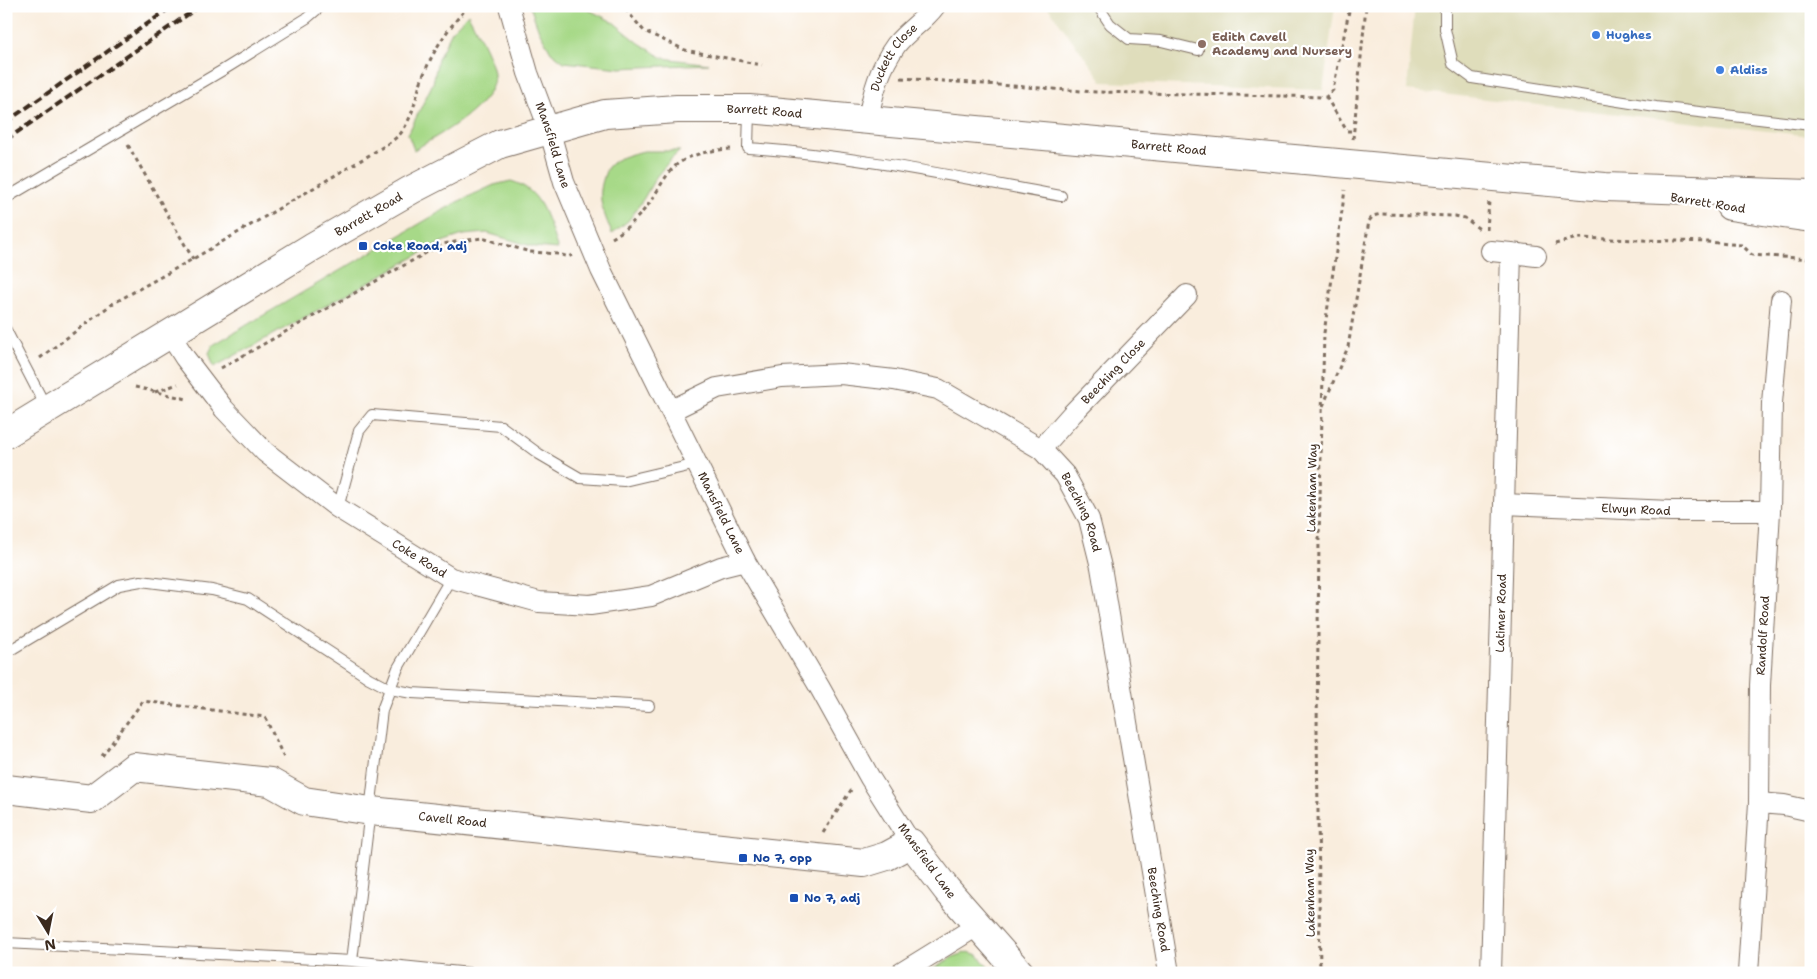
<svg xmlns="http://www.w3.org/2000/svg" width="1817" height="979" font-family="'Shantell Sans',sans-serif">
<style>
.built{fill:#dfddbb}
.green{fill:#a7d988;stroke:#718253}
.lines{fill:none;stroke-linecap:round;stroke-linejoin:round}
.lane-casing{stroke:#7e6e61;stroke-width:12}
.street-casing{stroke:#7e6e61;stroke-width:22}
.secondary-casing{stroke:#7e6e61;stroke-width:30}
.highway-casing{stroke:#7e6e61;stroke-width:30}
.path{stroke:#7e6e61;stroke-width:3;stroke-dasharray:4 4;stroke-linecap:butt}
.lane{stroke:#fff;stroke-width:10}
.street{stroke:#fff;stroke-width:20}
.secondary{stroke:#fff;stroke-width:28}
.highway{stroke:#fff;stroke-width:28}
.rail{stroke:#3b2a1e;stroke-width:4;stroke-dasharray:8 4;stroke-linecap:butt}
.highway-bridge-casing{stroke:#7e6e61;stroke-width:30;stroke-linecap:butt}
.highway-bridge{stroke:#fff;stroke-width:28}
.shop-dot{fill:#3f7fe0;stroke:#fff;stroke-width:2}
.education-dot{fill:#8d6e63;stroke:#fff;stroke-width:2}
.transit-dot{fill:#1a4fb4;stroke:#fff;stroke-width:2}
.labels{text-anchor:middle;dominant-baseline:central;stroke-width:4.5;stroke-linejoin:round;paint-order:stroke}
.shop-label{font-size:12px;font-weight:bold;fill:#366cbe;stroke:#fff;text-anchor:start}
.education-label{font-size:12px;font-weight:bold;fill:#785e54;stroke:#fff;text-anchor:start}
.street-label{font-size:12px;fill:#3b2a1e;stroke:#fff}
.transit-label{font-size:12px;font-weight:bold;fill:#164399;stroke:#fff;text-anchor:start}
</style>
<rect width="100%" height="100%" fill="#fff"/>
<filter id="ink" filterUnits="userSpaceOnUse"><feTurbulence type="fractalNoise" baseFrequency=".02" numOctaves="2"/><feDisplacementMap in="SourceGraphic" scale="10" xChannelSelector="R" yChannelSelector="G"/><feConvolveMatrix kernelMatrix="1 2 1 2 8 2 1 2 1" color-interpolation-filters="sRGB"/></filter>
<filter id="wash" filterUnits="userSpaceOnUse"><feTurbulence type="fractalNoise" baseFrequency=".0096" numOctaves="4" result="noise"/><feDisplacementMap in="SourceGraphic" scale="20" xChannelSelector="R" yChannelSelector="G"/><feGaussianBlur stdDeviation="1.12" result="paint"/><feColorMatrix in="noise" values="0 0 0 0 0 0 0 0 0 0 0 0 0 0 0 0 0 1.4 0 .05"/><feComposite in="paint" operator="in"/></filter>
<g filter="url(#wash)">
<rect width="100%" height="100%" fill="#f9eddd"/>
<path class="built" d="M 1047,6 L 1335,6 L 1323,90 L 1103,82 Z
M 1415,6 L 1811,6 L 1811,136 L 1407,90 Z"/>
<path class="green" d="M 530,6 L 581,6 L 613,22 L 639,43 L 663,58 L 709,64 L 620,68 L 564,62 L 551,52 L 539,31 Z
M 468,14 C 475,28 493,60 494,74 C 497,105 437,136 414,150 L 408,134 L 433,83 L 438,59 L 452,31 Z
M 644,151 L 680,151 L 672,158 L 656,177 L 644,198 L 629,220 L 612,234 C 604,212 596,200 604,177 C 605,173 607,167 611,164 C 620,156 633,154 644,151 Z
M 511,181 C 543,190 547,220 558,249 L 535,247 L 487,233 L 463,235 L 442,242 L 214,367 L 209,353 L 213,345 L 223,339 L 457,202 L 494,185 Z
M 968,952 L 978,955 L 993,973 L 927,973 L 953,957 Z"/>
</g>
<g filter="url(#ink)">
<g class="lines">
<defs>
<path id="lane" d="M 1098,6 L 1110,24 L 1129,39 L 1161,41 L 1198,50
M 1445,6 L 1445,29 L 1453,64 L 1472,78 L 1656,107 L 1811,125
M 749,110 L 748,148 C 853,155 957,177 1061,196
M 6,198 L 223,70 L 307,18 L 321,6
M 6,330 L 46,407
M 338,508 L 359,431 L 372,415 L 501,426 L 539,454 L 580,478 L 624,481 L 697,464
M 6,649 L 12,649 L 119,585 L 141,581 L 212,590 L 248,599 L 369,678 L 390,689 L 412,693 L 649,706
M 6,943 L 352,961 L 470,973
M 352,961 L 382,710 L 398,668 L 451,578"/>
<g id="street">
<path id="s1" d="M 509,6 L 528,73 L 549,129 L 564,182 L 601,270 L 745,561 L 820,688 L 870,778 L 911,843"/>
<path id="s2" d="M 868,119 C 873,92 880,67 896,45 C 907,31 924,21 935,6"/>
<path d="M 1511,253 L 1536,256"/>
<path id="s3" d="M 169,333 L 185,358 L 224,409 L 265,452 L 338,508 L 451,578 L 539,602 L 590,605 L 651,596 L 721,567 L 745,561"/>
<path id="s4" d="M 672,410 L 717,388 L 782,377 L 841,374 L 894,380 L 938,389 L 1041,449 L 1065,475 L 1089,519 L 1101,567 L 1169,973"/>
<path id="s5" d="M 1041,449 L 1072,414 L 1187,295"/>
<path id="s6" d="M 1504,504 L 1671,511 L 1770,511"/>
<path d="M 1759,803 L 1784,805 L 1811,811"/>
<path d="M 901,973 L 977,926"/>
<path id="s7" d="M 1491,973 L 1511,253 L 1491,251"/>
<path id="s8" d="M 1748,973 L 1759,803 L 1760,685 L 1770,511 L 1772,403 L 1781,300"/>
</g>
<g id="secondary">
<path id="s9" d="M 6,789 L 92,799 L 134,767 L 270,782 L 304,801 L 371,811 L 864,863 L 887,856 L 911,843 L 947,890 L 1020,973"/>
</g>
<g id="highway">
<path d="M 1403,169 L 1605,187 L 1811,194"/>
<path d="M 1730,206 L 1811,218"/>
<path id="s10" d="M 6,434 L 312,247 L 411,190 L 500,144 L 605,114 L 677,109 L 749,109 L 1305,160"/>
</g>
</defs>
<use href="#lane" class="lane-casing"/>
<use href="#street" class="street-casing"/>
<use href="#secondary" class="secondary-casing"/>
<use href="#highway" class="highway-casing"/>
<path class="path" d="M 618,6 L 627,11 L 644,31 L 685,50 L 762,65
M 627,11 L 629,6
M 901,78 L 1096,92 L 1326,97 L 1333,90 L 1350,6
M 1326,97 L 1347,131 L 1354,131
M 1353,139 L 1366,6
M 128,145 L 193,259
M 1487,230 L 1489,201
M 612,238 C 627,229 641,215 651,201 C 659,189 667,171 679,163 C 694,153 713,150 731,149
M 1555,244 L 1577,238 L 1707,242 L 1742,245 L 1752,255 L 1811,259
M 40,358 L 112,304 L 193,259 L 373,153 C 382,147 394,141 401,133 C 415,113 415,97 423,76 C 435,47 448,28 469,6
M 221,368 L 442,244 L 482,238 L 530,252 L 559,254 L 568,257 L 572,255
M 135,387 L 187,399
M 155,392 L 178,384
M 1323,406 L 1348,347 L 1369,221 L 1373,216 L 1381,214 L 1455,216 L 1465,218 L 1482,231
M 102,756 L 143,701 L 265,717 L 284,758
M 823,833 L 851,790
M 1320,973 L 1317,731 L 1319,539 L 1324,333 L 1345,190"/>
<use href="#lane" class="lane"/>
<use href="#street" class="street"/>
<use href="#secondary" class="secondary"/>
<use href="#highway" class="highway"/>
<path class="rail" d="M 6,122 L 173,6
M 6,140 L 200,6"/>
<defs>
<path id="highway-bridge" d="M 1305,160 L 1403,169"/>
</defs>
<use href="#highway-bridge" class="highway-bridge-casing"/>
<use href="#highway-bridge" class="highway-bridge"/>
</g>
</g>
<g class="shop-dot">
<circle cx="1596" cy="35" r="5"/>
<circle cx="1720" cy="70" r="5"/>
</g>
<circle class="education-dot" cx="1202" cy="44" r="5"/>
<g class="transit-dot">
<rect x="358" y="241" width="10" height="10" rx="2.5"/>
<rect x="738" y="853" width="10" height="10" rx="2.5"/>
<rect x="789" y="893" width="10" height="10" rx="2.5"/>
</g>
<g class="labels">
<g class="shop-label">
<text x="1606" y="35">Hughes</text>
<text x="1730" y="70">Aldiss</text>
</g>
<g class="education-label">
<text x="1212" y="37">Edith Cavell<tspan x="1212" dy="14">Academy and Nursery</tspan></text>
</g>
<g class="street-label">
<text stroke="none"><textPath href="#s2" startOffset="68">Duckett Close</textPath></text>
<text stroke="none"><textPath href="#s10" startOffset="842">Barrett Road</textPath></text>
<text stroke="none"><textPath href="#s1" startOffset="146">Mansfield Lane</textPath></text>
<text stroke="none"><textPath href="#s10" startOffset="1248">Barrett Road</textPath></text>
<text transform="translate(1708 203) rotate(9)">Barrett Road</text>
<text stroke="none"><textPath href="#s10" startOffset="424">Barrett Road</textPath></text>
<text stroke="none"><textPath href="#s5" startOffset="106">Beeching Close</textPath></text>
<text transform="translate(1312 488) rotate(-89)">Lakenham Way</text>
<text stroke="none"><textPath href="#s6" startOffset="132">Elwyn Road</textPath></text>
<text stroke="none"><textPath href="#s1" startOffset="551">Mansfield Lane</textPath></text>
<text stroke="none"><textPath href="#s4" startOffset="469">Beeching Road</textPath></text>
<text stroke="none"><textPath href="#s3" startOffset="341">Coke Road</textPath></text>
<text stroke="none"><textPath href="#s7" startOffset="360">Latimer Road</textPath></text>
<text stroke="none"><textPath href="#s8" startOffset="338">Randolf Road</textPath></text>
<text stroke="none"><textPath href="#s9" startOffset="465">Cavell Road</textPath></text>
<text transform="translate(927 861) rotate(54)">Mansfield Lane</text>
<text transform="translate(1310 893) rotate(-91)">Lakenham Way</text>
<text stroke="none"><textPath href="#s4" startOffset="875">Beeching Road</textPath></text>
</g>
<g class="transit-label">
<text x="373" y="246">Coke Road, adj</text>
<text x="753" y="858">No 7, opp</text>
<text x="804" y="898">No 7, adj</text>
</g>
</g>
<rect width="1817" height="979" fill="none" stroke="#fff" stroke-width="25"/>
<g transform="translate(48 932) rotate(170)" stroke="#ffffff" stroke-width="4" paint-order="stroke">
<path d="M0-4L9 19L0 12L-9 19Z" fill="#3b2a1e"/>
<text y="-8" font-size="14" font-weight="bold" text-anchor="middle" fill="#3b2a1e">N</text>
</g>
</svg>
